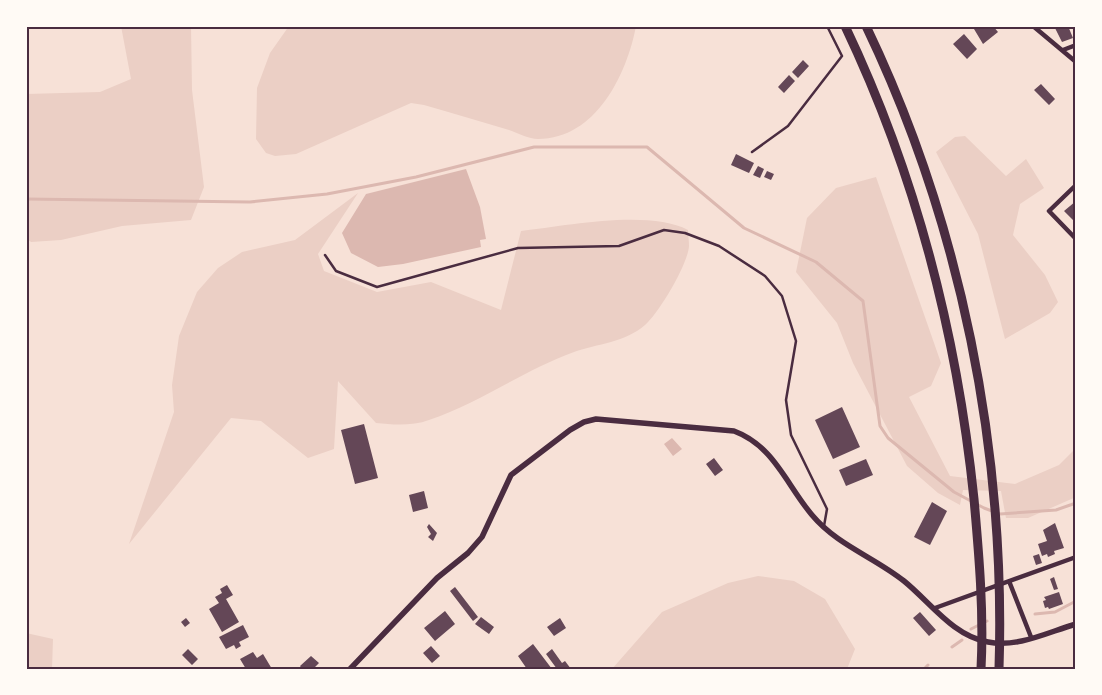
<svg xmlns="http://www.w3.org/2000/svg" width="1102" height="695" font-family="Karla,sans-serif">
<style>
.green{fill:#ebcfc5}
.water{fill:#dcb8b0}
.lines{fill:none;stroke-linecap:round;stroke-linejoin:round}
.stream{stroke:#dcb8b0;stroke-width:3}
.building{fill:#644757}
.service{stroke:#4a2c40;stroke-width:2.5}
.minor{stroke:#4a2c40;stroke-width:4.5}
.tertiary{stroke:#4a2c40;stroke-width:5.5}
.motorway{stroke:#4a2c40;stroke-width:9}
.neatline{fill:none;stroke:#4a2c40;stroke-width:2}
</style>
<rect width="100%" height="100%" fill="#f7e1d7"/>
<path class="green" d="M 121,26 L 191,26 L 192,90 L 204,187 L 191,220 L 122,226 L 61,240 L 31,242 L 26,238 L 26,94 L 100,92 L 131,79 Z
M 289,26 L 636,26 C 627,74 596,139 538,139 C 529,139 518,133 509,130 C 481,122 453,113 424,105 L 411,103 L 296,154 L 275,156 L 266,153 L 256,139 L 257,88 L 270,53 Z
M 965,136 L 1006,176 L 1026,159 L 1044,188 L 1020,204 L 1013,235 L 1045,275 L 1058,302 L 1050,313 L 1005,339 L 978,234 L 936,152 L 955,137 Z
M 876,177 L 941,363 L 931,386 L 909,397 L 950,476 L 1015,484 L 1059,465 L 1076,448 L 1076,497 L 1028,518 L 1006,518 L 1001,491 L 963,490 L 960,505 L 938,493 L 907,466 L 853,363 L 837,323 L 796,272 L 807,218 L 836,188 Z
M 358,193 L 318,254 L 324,271 L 377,292 L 431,282 L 501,310 L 521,231 C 565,226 649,209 688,230 C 688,235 689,241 689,246 C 688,264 659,313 645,325 C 626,342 597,344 574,352 C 524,370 480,403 429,420 C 413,426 394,425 376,423 L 338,381 L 334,449 L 308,458 L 261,421 L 231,418 L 129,544 L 174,412 L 172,385 L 179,336 L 197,292 L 218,268 L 242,252 L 295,240 Z
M 758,576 L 794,581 L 825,599 L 855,649 L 847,669 L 612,669 L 662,612 L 728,583 Z
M 26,633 L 53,639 L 52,669 L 26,669 Z"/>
<path class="water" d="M 466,169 L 480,207 L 486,239 L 480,240 L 481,247 L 403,264 L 378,267 L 351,253 L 342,233 L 366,194 Z
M 672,438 L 682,449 L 673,456 L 664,444 Z"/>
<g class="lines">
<path class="stream" d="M 26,199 L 250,202 L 327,194 L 416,177 L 534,147 L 647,147 L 744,228 L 816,262 L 863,301 L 880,426 L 888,438 L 954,492 L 984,508 L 1000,514 L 1056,510 L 1076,503
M 1035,614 L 1055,612 L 1076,601
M 971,629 L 987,621
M 952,647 L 962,640
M 924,669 L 928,665"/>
</g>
<path class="building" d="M 977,26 L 993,26 L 998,32 L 983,44 L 974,29 Z
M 1056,26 L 1068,26 L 1073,38 L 1062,42 L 1055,28 Z
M 964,34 L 977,49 L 967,59 L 953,44 Z
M 803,60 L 809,66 L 798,78 L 792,72 Z
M 789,75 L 795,81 L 784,93 L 778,87 Z
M 1041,84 L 1055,99 L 1049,105 L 1034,90 Z
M 736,154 L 754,163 L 749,173 L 731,165 Z
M 758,166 L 764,169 L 760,178 L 753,175 Z
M 767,171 L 774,174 L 771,180 L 764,177 Z
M 1076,201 L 1076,221 L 1075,222 L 1064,211 Z
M 842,407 L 860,447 L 833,459 L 815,420 Z
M 364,424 L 378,478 L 355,484 L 341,430 Z
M 714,458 L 723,470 L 715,476 L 706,464 Z
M 866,459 L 873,475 L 846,486 L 839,470 Z
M 424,491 L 428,508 L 413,512 L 409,495 Z
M 932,502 L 947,511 L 930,545 L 914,537 Z
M 1055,523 L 1064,548 L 1054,551 L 1055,554 L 1048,557 L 1047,554 L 1042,556 L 1038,544 L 1047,541 L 1043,530 Z
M 429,524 L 437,533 L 433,541 L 428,537 L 431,534 L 427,527 Z
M 1039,554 L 1042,563 L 1036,565 L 1033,556 Z
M 1054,577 L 1058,589 L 1054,590 L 1050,579 Z
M 227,585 L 233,595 L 226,599 L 239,622 L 222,632 L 209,609 L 219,603 L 215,597 L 222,593 L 220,589 Z
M 455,587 L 478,617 L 473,621 L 450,591 Z
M 1059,592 L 1063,604 L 1049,609 L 1048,607 L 1045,608 L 1043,601 L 1046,600 L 1044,597 Z
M 445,611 L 455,624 L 435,641 L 424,628 Z
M 920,612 L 936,630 L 929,636 L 913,618 Z
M 481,617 L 494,627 L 489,634 L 475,624 Z
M 186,618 L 190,623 L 185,627 L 181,622 Z
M 560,618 L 566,628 L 554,636 L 547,627 Z
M 243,625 L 249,637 L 239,642 L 241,646 L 236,649 L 234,645 L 226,649 L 219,637 Z
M 533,644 L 552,669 L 527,669 L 518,656 Z
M 431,646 L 440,656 L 432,663 L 423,653 Z
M 188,649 L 198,659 L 192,665 L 182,655 Z
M 552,649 L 562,663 L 565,661 L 571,669 L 557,669 L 546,654 Z
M 253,652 L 257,658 L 263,654 L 272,669 L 246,669 L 240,659 Z
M 311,656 L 319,663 L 313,669 L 302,669 L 300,666 Z"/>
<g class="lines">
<path class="service" d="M 752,152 L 788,126 L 842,56 L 827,26
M 325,255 L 336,271 L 377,287 L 518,248 L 619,246 L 664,230 L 685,233 L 719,246 L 765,276 L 782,296 L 796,341 L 786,400 L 791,435 L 827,509 L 824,526"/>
<path class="minor" d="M 1033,26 L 1076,62
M 1063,50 L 1076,45
M 1076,185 L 1049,211 L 1076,239
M 1009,581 L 1031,637
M 935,608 L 1076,557"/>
<path class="tertiary" d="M 350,669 L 437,578 L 468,553 L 482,537 L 511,475 L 570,430 L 584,422 L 596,419 L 734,431 C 774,446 786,484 812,515 C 837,545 874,557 904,581 C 930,602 953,636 988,642 C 1018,648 1048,632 1076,624"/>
<path class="motorway" d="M 845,26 C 916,175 957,335 974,499 C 979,555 984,612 981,669
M 866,26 C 961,224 1006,450 999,669"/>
</g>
<rect width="1102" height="695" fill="none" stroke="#fffaf5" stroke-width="55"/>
<rect x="28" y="28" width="1046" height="640" class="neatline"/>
</svg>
